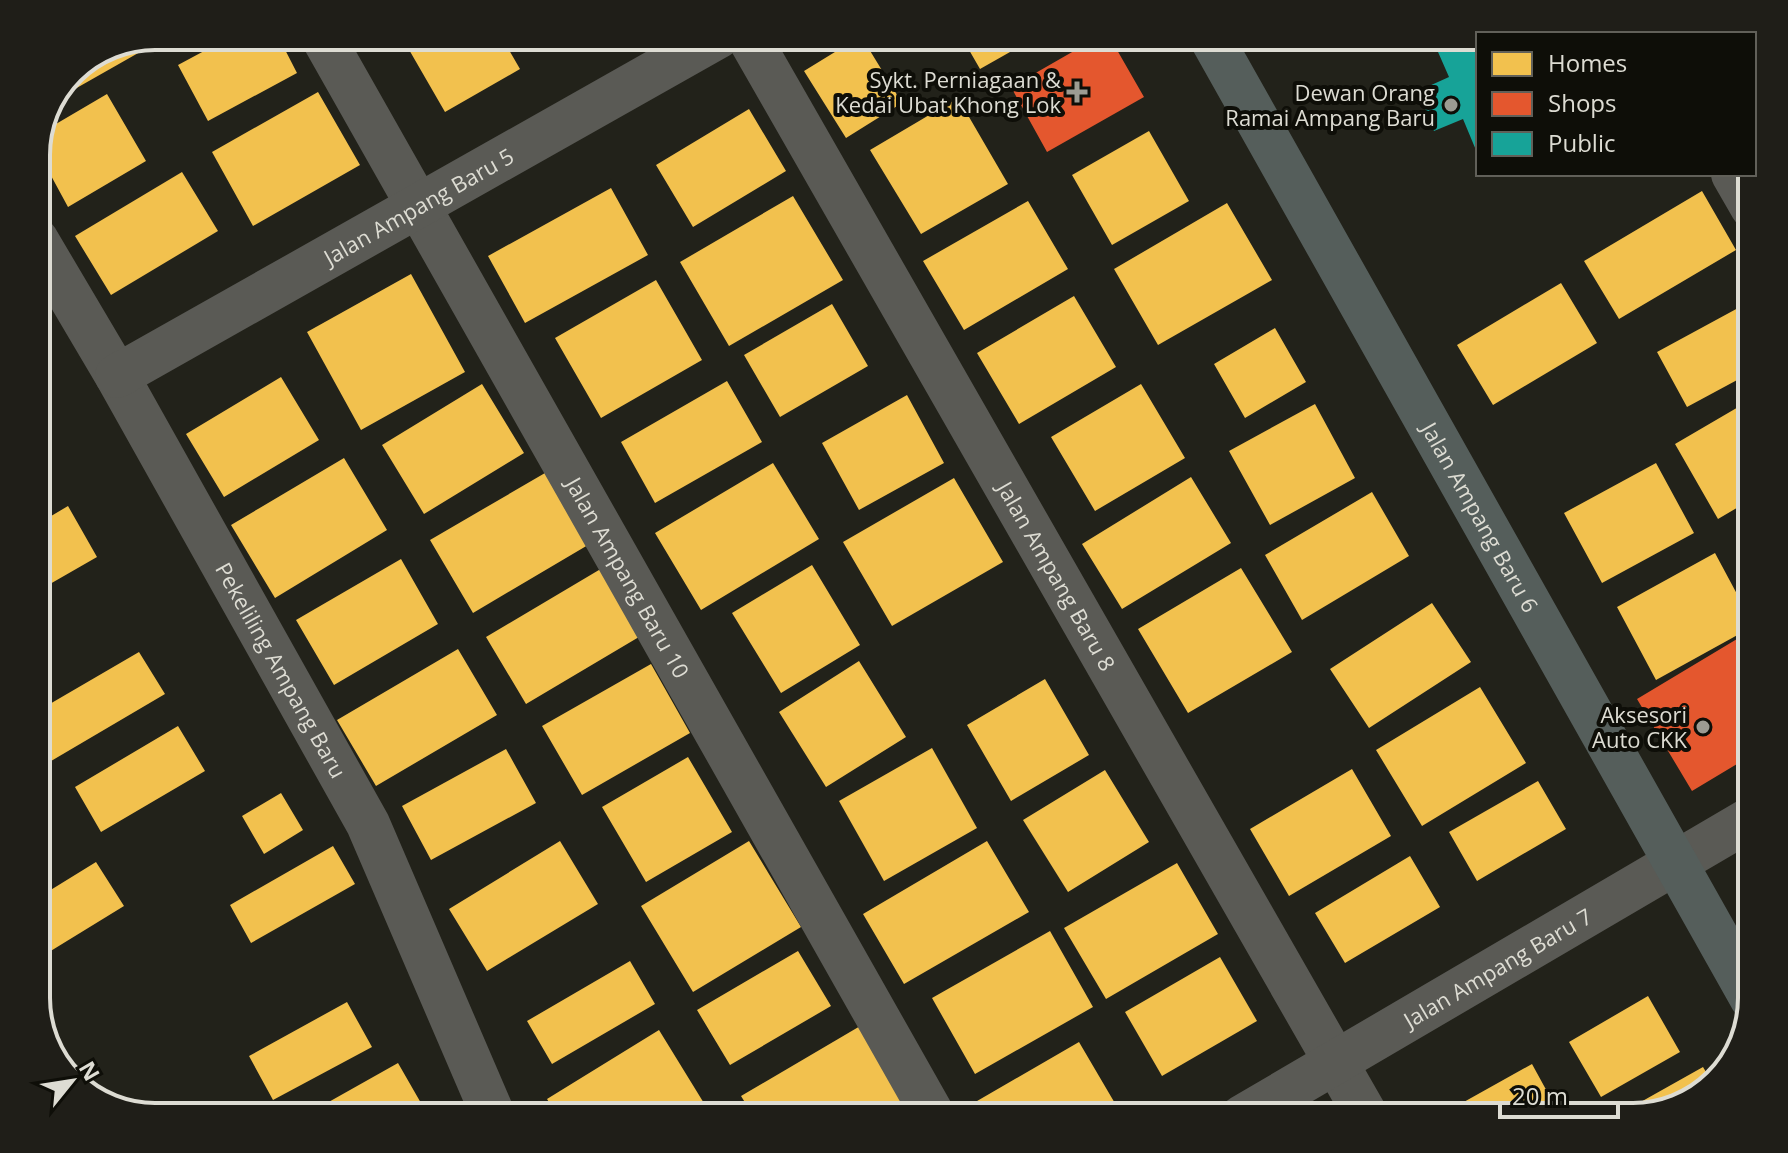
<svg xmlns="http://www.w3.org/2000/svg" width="1788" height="1153" font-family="'Open Sans',sans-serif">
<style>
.homes{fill:#f2c14e}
.shops{fill:#e4572e}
.public{fill:#17a398}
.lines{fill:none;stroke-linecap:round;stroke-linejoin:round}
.minor{stroke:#5a5a55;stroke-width:44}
.major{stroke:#555e5b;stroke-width:44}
.poi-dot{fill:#9c9b92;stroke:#0e0e08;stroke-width:3}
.labels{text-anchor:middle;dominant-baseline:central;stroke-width:8;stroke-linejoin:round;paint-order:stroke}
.poi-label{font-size:22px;fill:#dddcd3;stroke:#0e0e08;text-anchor:end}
.street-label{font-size:22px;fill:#dddcd3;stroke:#0e0e08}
.rim{fill:none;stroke:#dddcd3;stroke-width:4}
</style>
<rect width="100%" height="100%" fill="#22221a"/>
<path class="homes" d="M 232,36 L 278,36 L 297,73 L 208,121 L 178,65 Z
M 413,36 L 501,36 L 520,69 L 445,112 L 404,41 Z
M 861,36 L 902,103 L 846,138 L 804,71 Z
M 961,36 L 1038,36 L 980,69 Z
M 136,44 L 140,52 L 59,98 L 71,71 Z
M 318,92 L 360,165 L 253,226 L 212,152 Z
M 107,94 L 146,161 L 68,207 L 36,148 L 44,131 Z
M 958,98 L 1008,184 L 921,234 L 870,150 Z
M 749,109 L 786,171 L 693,227 L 656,165 Z
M 1149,131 L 1189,201 L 1112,245 L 1072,175 Z
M 182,172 L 218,231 L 111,295 L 75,236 Z
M 611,188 L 648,255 L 525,323 L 488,256 Z
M 1702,191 L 1736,250 L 1619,319 L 1584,261 Z
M 793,196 L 843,280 L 729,346 L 680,262 Z
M 1028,201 L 1068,269 L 964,330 L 923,261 Z
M 1227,203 L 1272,280 L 1158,345 L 1114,269 Z
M 411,274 L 465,372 L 361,430 L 307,332 Z
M 656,280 L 702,360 L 601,418 L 555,338 Z
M 1561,283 L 1597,343 L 1493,405 L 1457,345 Z
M 1074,296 L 1116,367 L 1019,424 L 977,353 Z
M 1751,301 L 1752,372 L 1687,407 L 1657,352 Z
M 832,304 L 868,366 L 780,417 L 744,355 Z
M 1275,328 L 1306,382 L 1245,418 L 1214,364 Z
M 281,377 L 319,440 L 224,497 L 186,434 Z
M 727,381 L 762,442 L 655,503 L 621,442 Z
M 482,384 L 524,453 L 424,514 L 382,445 Z
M 1141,384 L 1185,458 L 1095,511 L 1051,437 Z
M 907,395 L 944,463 L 859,510 L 822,443 Z
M 1752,399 L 1752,499 L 1718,519 L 1675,444 Z
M 1315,404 L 1355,478 L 1270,525 L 1229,451 Z
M 344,458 L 387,530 L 275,598 L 231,525 Z
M 773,463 L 819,539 L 701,610 L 655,533 Z
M 1656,463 L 1694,533 L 1602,583 L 1564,513 Z
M 545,473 L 588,545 L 473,613 L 430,540 Z
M 1191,477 L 1231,543 L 1122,609 L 1082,544 Z
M 954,478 L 1003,562 L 892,626 L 843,542 Z
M 1372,492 L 1409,556 L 1302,620 L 1265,555 Z
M 68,506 L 97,557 L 36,592 L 36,525 Z
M 1715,553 L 1752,622 L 1752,627 L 1656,680 L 1617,607 Z
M 401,559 L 438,624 L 334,685 L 296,620 Z
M 812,565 L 860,645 L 781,693 L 732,613 Z
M 604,567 L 644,634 L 526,704 L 486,637 Z
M 1241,568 L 1292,652 L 1188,713 L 1138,629 Z
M 1432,603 L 1471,662 L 1369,728 L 1330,669 Z
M 458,649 L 497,715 L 376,786 L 337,720 Z
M 139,652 L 165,694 L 46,764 L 36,747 L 36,712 Z
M 859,661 L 906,737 L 826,787 L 779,712 Z
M 651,664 L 690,733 L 582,795 L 542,726 Z
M 1045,679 L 1089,755 L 1011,801 L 967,725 Z
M 1480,687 L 1526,763 L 1422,826 L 1376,750 Z
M 178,726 L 205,771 L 101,832 L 75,787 Z
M 932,748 L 977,828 L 884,881 L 839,801 Z
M 506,749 L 536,803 L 431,860 L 402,806 Z
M 688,757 L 732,832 L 646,882 L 602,807 Z
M 1352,769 L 1391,836 L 1289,896 L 1250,829 Z
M 1105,770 L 1149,842 L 1068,892 L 1023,820 Z
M 1538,781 L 1566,829 L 1477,881 L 1449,832 Z
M 281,793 L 303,830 L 264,854 L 242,816 Z
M 560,841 L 598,904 L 487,971 L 449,909 Z
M 749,841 L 801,927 L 693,992 L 641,906 Z
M 987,841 L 1029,912 L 904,984 L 863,914 Z
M 333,846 L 355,884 L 251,943 L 230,905 Z
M 1410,856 L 1440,907 L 1345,963 L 1315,913 Z
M 96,862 L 124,906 L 36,960 L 36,899 Z
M 1177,863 L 1218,934 L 1106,999 L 1064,928 Z
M 1050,931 L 1093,1007 L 975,1074 L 932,998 Z
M 798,951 L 831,1006 L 730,1065 L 697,1010 Z
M 1220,957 L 1257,1021 L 1162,1076 L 1125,1012 Z
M 630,961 L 655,1004 L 552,1064 L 527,1021 Z
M 1648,996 L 1680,1052 L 1601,1097 L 1569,1042 Z
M 347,1002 L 372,1047 L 273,1100 L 249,1056 Z
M 867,1022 L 917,1117 L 754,1117 L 741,1096 Z
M 659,1030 L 710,1113 L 704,1117 L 659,1117 L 652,1105 L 632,1117 L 558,1117 L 547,1099 Z
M 1079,1042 L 1123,1117 L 970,1117 L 965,1108 Z
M 398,1063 L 429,1117 L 323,1117 L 318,1108 Z
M 1532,1064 L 1561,1117 L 1437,1117 Z
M 1703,1067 L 1712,1082 L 1692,1101 L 1633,1117 L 1614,1117 Z"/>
<path class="shops" d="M 1100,36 L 1109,36 L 1144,97 L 1047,152 L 1011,87 Z
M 1752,630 L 1752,755 L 1692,791 L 1637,699 Z"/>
<path class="public" d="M 1431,36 L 1478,36 L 1478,155 L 1463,119 L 1434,131 L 1418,91 L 1449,77 Z"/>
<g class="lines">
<g class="minor">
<path id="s1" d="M 322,36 L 934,1117"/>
<path id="s2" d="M 748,36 L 1367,1117"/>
<path d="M 1733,174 L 1752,207"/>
<path id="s3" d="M 36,239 L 117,376 L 368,824 L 494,1117"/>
<path id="s4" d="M 117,376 L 719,36"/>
<path id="s5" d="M 1242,1117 L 1752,818"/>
</g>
<path class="major" id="s6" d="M 1210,36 L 1752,999"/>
</g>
<g class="poi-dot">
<path d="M1073 80h8v8h8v8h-8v8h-8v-8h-8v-8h8z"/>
<circle cx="1451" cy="105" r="8"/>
<circle cx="1703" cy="727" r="8"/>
</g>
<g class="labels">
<g class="poi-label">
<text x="1061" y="79">Sykt. Perniagaan &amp;<tspan x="1061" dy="25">Kedai Ubat Khong Lok</tspan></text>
<text x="1435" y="92">Dewan Orang<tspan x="1435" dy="25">Ramai Ampang Baru</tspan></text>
<text x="1687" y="714">Aksesori<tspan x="1687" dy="25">Auto CKK</tspan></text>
</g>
<g class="street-label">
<text stroke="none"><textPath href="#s4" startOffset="346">Jalan Ampang Baru 5</textPath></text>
<text stroke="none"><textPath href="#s6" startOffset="552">Jalan Ampang Baru 6</textPath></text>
<text stroke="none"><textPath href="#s1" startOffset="622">Jalan Ampang Baru 10</textPath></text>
<text stroke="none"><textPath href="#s2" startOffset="622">Jalan Ampang Baru 8</textPath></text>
<text stroke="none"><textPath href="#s3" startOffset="496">Pekeliling Ampang Baru</textPath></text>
<text stroke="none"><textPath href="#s5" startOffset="296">Jalan Ampang Baru 7</textPath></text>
</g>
</g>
<path d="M0 0H1788V1153H0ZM155 50H1633A105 105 0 0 1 1738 155V998A105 105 0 0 1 1633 1103H155A105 105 0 0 1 50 998V155A105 105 0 0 1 155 50Z" fill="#1f1e18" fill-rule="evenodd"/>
<path class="rim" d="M155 50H1633A105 105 0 0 1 1738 155V998A105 105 0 0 1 1633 1103H155A105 105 0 0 1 50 998V155A105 105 0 0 1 155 50Z"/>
<rect x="1476" y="32" width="280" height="144" fill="#0e0e08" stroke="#616059" stroke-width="2"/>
<rect x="1492" y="52" width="40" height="24" fill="#f2c14e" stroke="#616059" stroke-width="2"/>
<text x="1548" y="72" font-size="24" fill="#dddcd3">Homes</text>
<rect x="1492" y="92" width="40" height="24" fill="#e4572e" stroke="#616059" stroke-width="2"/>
<text x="1548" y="112" font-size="24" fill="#dddcd3">Shops</text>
<rect x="1492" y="132" width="40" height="24" fill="#17a398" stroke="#616059" stroke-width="2"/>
<text x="1548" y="152" font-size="24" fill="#dddcd3">Public</text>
<g transform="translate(72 1081) rotate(60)" stroke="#0e0e08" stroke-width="6" paint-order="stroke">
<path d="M0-6L14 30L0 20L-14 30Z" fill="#dddcd3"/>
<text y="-12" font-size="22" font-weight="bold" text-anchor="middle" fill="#dddcd3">N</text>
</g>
<path d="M1500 1105v12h118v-12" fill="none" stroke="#dddcd3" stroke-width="4"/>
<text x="1512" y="1105" font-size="24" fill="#dddcd3" stroke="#0e0e08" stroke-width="6" paint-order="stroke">20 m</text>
</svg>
